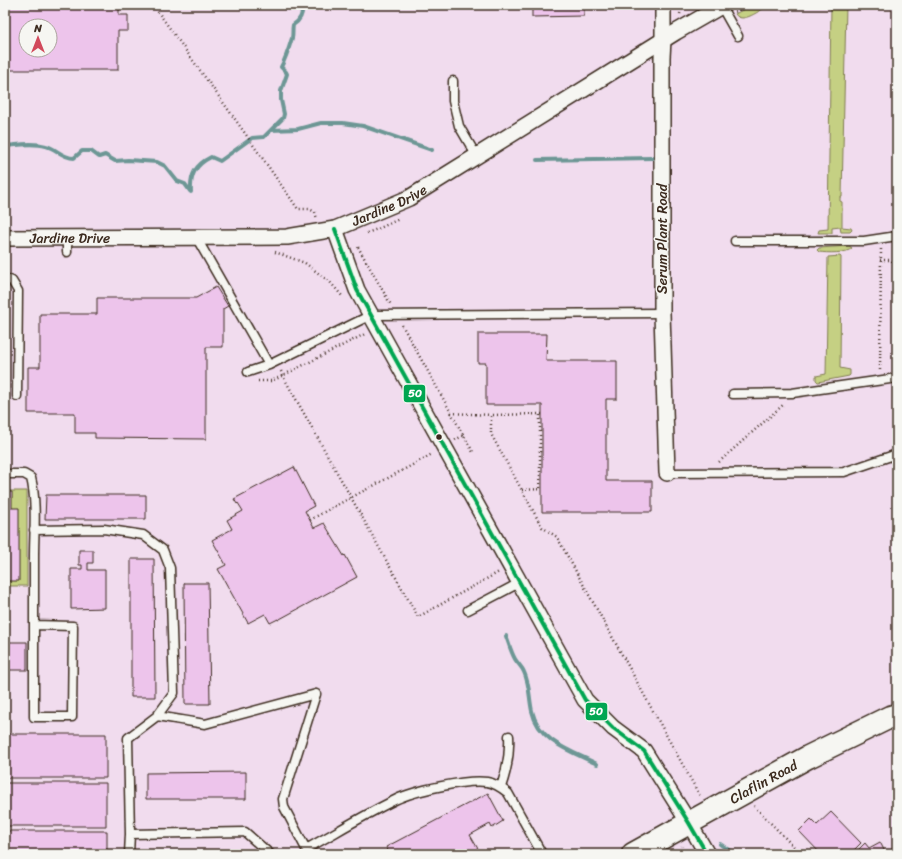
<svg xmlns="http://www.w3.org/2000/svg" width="902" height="859" font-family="Sriracha,sans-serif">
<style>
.built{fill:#f1dcee;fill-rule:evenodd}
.green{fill:#c5d083;stroke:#807d50}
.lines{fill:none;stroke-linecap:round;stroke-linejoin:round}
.stream{stroke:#6d9795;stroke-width:4}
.building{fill:#edc4eb;stroke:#3b2a1e;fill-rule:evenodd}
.lane-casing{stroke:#3b2a1e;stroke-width:11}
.street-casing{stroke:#3b2a1e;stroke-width:18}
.secondary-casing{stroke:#3b2a1e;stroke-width:25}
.path{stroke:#3b2a1e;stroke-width:2.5;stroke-dasharray:1 3;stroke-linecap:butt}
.lane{stroke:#f6f6f2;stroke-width:8}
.street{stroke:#f6f6f2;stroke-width:15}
.secondary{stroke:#f6f6f2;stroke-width:22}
.bus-1-casing{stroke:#f6f6f2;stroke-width:7}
.bus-1{stroke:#00a651;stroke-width:4}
.bus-dot{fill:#3b2a1e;stroke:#f6f6f2;stroke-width:1.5}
.labels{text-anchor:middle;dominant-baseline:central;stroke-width:3;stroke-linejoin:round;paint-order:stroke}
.street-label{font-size:14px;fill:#3b2a1e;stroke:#f6f6f2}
.line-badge{stroke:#f6f6f2;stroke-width:1.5}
.badge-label{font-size:11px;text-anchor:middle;font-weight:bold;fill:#fff}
</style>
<rect width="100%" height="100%" fill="#f3e7f0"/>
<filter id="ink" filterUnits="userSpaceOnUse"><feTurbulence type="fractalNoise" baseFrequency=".025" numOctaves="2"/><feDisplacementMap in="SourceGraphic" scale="8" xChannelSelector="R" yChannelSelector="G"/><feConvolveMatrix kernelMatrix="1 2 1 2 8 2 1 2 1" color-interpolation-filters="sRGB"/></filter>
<g filter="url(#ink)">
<path class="built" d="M 5,5 L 897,5 L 897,854 L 5,854 ZM 26,26 L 50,26 L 50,50 L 26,50 Z"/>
<path class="green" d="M 752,5 L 769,5 C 760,10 742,25 735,14 Z
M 831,5 L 846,5 L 842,197 L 840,197 L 840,201 L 842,202 L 842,227 L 851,228 L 852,230 L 850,232 L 841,232 L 840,227 L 832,228 L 832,233 L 818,233 L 819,230 L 828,229 Z
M 849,246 L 852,248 C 847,254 826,253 819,252 L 817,250 L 819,248 Z
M 840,256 L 841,257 L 840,368 L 850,370 L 850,375 L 849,376 L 818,382 L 816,380 L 816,376 L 826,374 L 828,257 Z
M 5,491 L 27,491 L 27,586 L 5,586 Z"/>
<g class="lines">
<path class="stream" d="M 271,130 L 298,129 L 321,123 L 343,123 L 363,126 L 432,150
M 5,146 C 18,145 33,142 46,146 C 56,148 62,158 74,158 L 82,151 L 91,151 L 99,157 L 105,155 L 115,161 L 128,160 L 157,162 L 165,166 L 177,181 L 185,184 L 190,191
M 537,160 L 652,158
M 191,192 C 190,175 195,165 211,157 L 220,161 L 252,138 L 264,137 L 283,118 L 284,114 L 281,100 L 281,91 L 287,74 L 286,72 L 281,67 C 286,58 289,48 292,38 C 293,34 292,30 293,25 C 300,21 303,13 303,5
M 506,636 C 509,644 511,652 515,659 C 518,664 522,667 524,672 C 530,685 529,698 532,711 C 539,742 571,751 597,764
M 720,844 L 734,854"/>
</g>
<path class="building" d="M 5,5 L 33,5 L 33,7 L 119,7 L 119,15 L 128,15 L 128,31 L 118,31 L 118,70 L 5,70 ZM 26,26 L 50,26 L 50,50 L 26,50 Z
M 532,5 L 584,5 L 584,16 L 532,17 Z
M 216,287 L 228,306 L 223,309 L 223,347 L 206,347 L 206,439 L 95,438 L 95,433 L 75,433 L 75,413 L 28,413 L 28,367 L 40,367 L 40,314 L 97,314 L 97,298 L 196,298 Z
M 478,334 L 547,334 L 546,361 L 617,361 L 617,399 L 606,399 L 606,481 L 652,481 L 652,512 L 542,512 L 542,405 L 486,405 L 486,363 L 478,363 Z
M 294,467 L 314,506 L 305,511 L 314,528 L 324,523 L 344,556 L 345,555 L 357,577 L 278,620 L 278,619 L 270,623 L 265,614 L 248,623 L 218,569 L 226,565 L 212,540 L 232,529 L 227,520 L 243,511 L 238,503 L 237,504 L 234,499 Z
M 5,492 L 12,492 L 12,508 L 19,508 L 19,581 L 5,581 Z
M 46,495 L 146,495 L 146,519 L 45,519 Z
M 79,550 L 93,550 L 93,563 L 88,563 L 88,570 L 105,570 L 105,608 L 71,609 L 71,569 L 82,569 L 82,565 L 79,565 Z
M 131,559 L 154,559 L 155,697 L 131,697 Z
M 184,583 L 208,583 L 210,704 L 185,704 Z
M 5,642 L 27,642 L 27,670 L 5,670 Z
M 5,734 L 106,734 L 106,778 L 5,778 Z
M 246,772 L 246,799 L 146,799 L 146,773 Z
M 5,783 L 106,783 L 106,826 L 5,826 Z
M 488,793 L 503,821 L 492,828 L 490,824 L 470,835 L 481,854 L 390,854 L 386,847 Z
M 831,812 L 861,843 L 850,854 L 821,854 L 799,831 L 811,819 L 817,825 Z
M 5,831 L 107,831 L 107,854 L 5,854 Z
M 880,842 L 886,854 L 854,854 L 865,843 L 869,848 Z"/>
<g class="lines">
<defs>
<path id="lane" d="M 721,6 L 738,36
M 453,81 L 453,101 L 459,126 L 476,155
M 196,237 L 269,365
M 67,238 L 67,252
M 735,241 L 864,241 L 897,236
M 5,278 L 12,281 L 18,291 L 17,396
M 248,372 L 269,365 L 371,315 L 662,313
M 733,394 L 792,393 L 897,378
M 667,473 L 844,472 L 897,454
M 5,474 L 24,474 L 31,478 C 37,502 34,532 34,557 C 34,610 34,663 34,717 L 72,717 L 73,626 L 34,625
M 34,530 L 104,529 L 143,535 L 163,550 L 170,568 L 174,693 L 157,716
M 468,610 L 521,582
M 316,694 L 283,799 L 284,807 L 306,849 C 335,833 364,815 395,800 C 413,791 466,779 487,782 C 495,783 502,788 508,793 L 542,854
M 501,787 C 507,770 510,754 509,736
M 129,854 L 130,834
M 270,854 L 245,832 L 130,834 L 128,738 L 157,716 L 205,724 L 316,694"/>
<g id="street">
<path d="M 663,5 L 663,40 L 662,57 L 662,313 L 667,473"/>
<path d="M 335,229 L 357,290 L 585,700 L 613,728 L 644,751 L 689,823 L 707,854"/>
<path id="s1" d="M 5,238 L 287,237 L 335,229 L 409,198 L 676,32 L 723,5"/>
</g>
<g id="secondary">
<path id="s2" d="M 633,854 L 808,757 L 890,717 L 897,715"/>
</g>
</defs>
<use href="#lane" class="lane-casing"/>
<use href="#street" class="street-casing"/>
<use href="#secondary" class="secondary-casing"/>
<path class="path" d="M 38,5 L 38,7
M 153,5 L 230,112 L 298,209 L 309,209 L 315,212 L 317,219
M 119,9 L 155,8
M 735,12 L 747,5
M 680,14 L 682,6 L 681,5
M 367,233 L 380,228 L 399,219
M 358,247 L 391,305
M 275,252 L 305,263 L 330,282 L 343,297
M 880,260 L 891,260 L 897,267
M 402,325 L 473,452
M 880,370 L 881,249
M 281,371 L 283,376 L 418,617 L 499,572
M 258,381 L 271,381 L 278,378 L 365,334
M 451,413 L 491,415
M 542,414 L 491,415 L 491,434 L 542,527 L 557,537 L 700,796
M 540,415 L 540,490
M 455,440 L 464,435
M 719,462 L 784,404
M 522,490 L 542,489
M 310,520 C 350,497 392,477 432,454
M 754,806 L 801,854
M 680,854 L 682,846"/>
<use href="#lane" class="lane"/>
<use href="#street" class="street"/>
<use href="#secondary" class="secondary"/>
<defs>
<path id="bus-1" d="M 335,229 L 357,290 L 585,700 L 613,728 L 644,751 L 689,823 L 707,854"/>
</defs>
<use href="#bus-1" class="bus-1-casing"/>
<use href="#bus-1" class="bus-1"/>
</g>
</g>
<circle class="bus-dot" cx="439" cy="437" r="3.5"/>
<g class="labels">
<g class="street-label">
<text stroke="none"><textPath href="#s1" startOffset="390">Jardine Drive</textPath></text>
<text stroke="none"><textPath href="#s1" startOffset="65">Jardine Drive</textPath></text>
<text transform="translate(662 239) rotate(-90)">Serum Plant Road</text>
<text stroke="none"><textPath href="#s2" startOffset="149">Claflin Road</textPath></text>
</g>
</g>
<g class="line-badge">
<rect x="403" y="384" width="23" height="19" rx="4" fill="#00a651"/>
<rect x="585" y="702" width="23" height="19" rx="4" fill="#00a651"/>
</g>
<g class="badge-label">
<text x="415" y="397">50</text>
<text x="596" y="715">50</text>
</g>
<rect width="902" height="859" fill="none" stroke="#f6f6f2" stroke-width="20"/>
<rect x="10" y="10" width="882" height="839" fill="none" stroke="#3b2a1e" stroke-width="1.5" filter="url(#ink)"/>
<g transform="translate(38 38)"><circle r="19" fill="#f6f6f2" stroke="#aba49d"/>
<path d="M0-3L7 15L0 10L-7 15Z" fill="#d1495b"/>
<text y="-6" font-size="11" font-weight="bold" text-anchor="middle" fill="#3b2a1e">N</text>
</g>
</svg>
